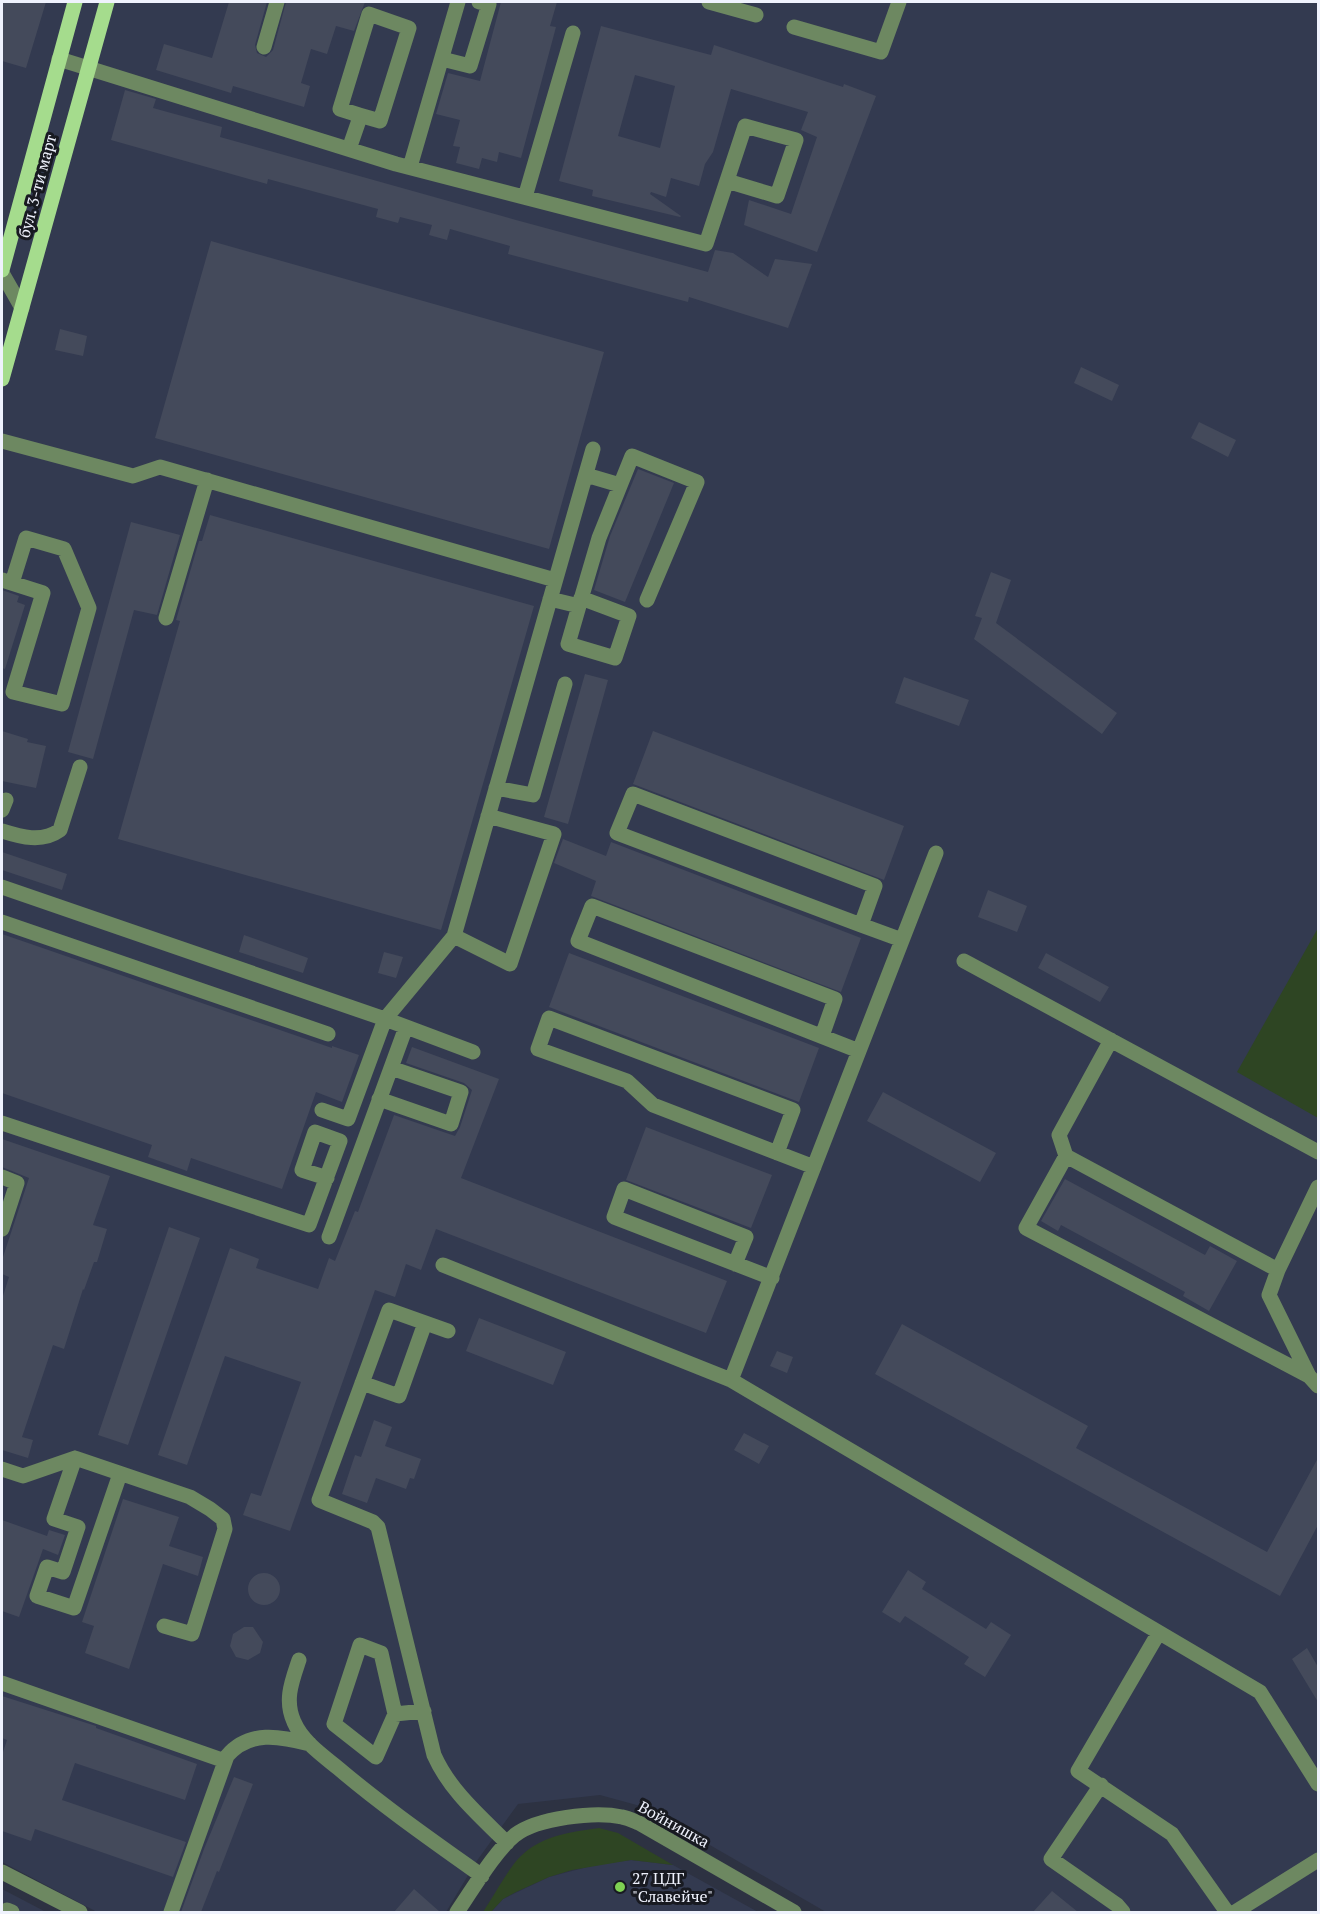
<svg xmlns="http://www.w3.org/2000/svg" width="1320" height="1914" font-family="'PT Serif',serif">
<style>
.built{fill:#333a50}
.green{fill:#2e4523}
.building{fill:#444a5b;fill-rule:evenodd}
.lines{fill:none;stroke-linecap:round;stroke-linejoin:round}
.minor{stroke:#6d8861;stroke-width:15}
.major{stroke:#a5dc8d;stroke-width:15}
.poi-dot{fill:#7ed153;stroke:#181a21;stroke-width:2}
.labels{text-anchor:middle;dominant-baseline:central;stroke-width:6;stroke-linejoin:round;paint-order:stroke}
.street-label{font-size:16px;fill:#eff2fd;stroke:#181a21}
.poi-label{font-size:16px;fill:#eff2fd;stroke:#181a21;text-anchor:start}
</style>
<rect width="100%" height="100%" fill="#2d3242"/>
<path class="built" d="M 2,2 L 1318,2 L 1318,1912 L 826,1912 L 644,1807 L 600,1795 L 518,1804 L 476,1862 L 446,1912 L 97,1912 L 2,1862 Z
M 631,1860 L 673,1865 L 758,1912 L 491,1912 L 503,1899 L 549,1877 L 595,1865 Z
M 2,1889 L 46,1912 L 2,1912 Z"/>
<path class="green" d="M 1318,928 L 1318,1118 L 1237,1072 Z
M 599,1828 L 618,1833 L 673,1865 L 631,1860 L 572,1870 L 549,1877 L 516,1892 L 503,1899 L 491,1912 L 483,1912 C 493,1898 510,1865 522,1855 C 543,1835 572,1832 599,1828 Z"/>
<path class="building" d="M 2,2 L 46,2 L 26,68 L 2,61 Z
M 229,2 L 267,2 L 255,45 L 257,53 L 266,57 L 273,50 L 286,2 L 365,2 L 354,31 L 336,26 L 327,54 L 311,49 L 301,83 L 310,86 L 304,107 L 233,86 L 231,93 L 156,70 L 164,44 L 212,58 Z
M 501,2 L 557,2 L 550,26 L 556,27 L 521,158 L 499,152 L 497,162 L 482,158 L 479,169 L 456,163 L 460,147 L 453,146 L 460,120 L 436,114 L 448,73 L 480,81 Z
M 601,26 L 711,55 L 714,45 L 843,87 L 844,84 L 876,96 L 817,252 L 744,225 L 749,200 L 791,214 L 817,137 L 801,130 L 808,112 L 731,89 L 713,152 L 705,164 L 699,186 L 671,178 L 666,197 L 651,192 L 650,194 L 681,216 L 680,217 L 592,196 L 593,190 L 559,181 ZM 635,75 L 675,86 L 660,148 L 618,136 Z
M 125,90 L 156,99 L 153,108 L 222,127 L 220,137 L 516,220 L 708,272 L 715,250 L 733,253 L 768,277 L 775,259 L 812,264 L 788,328 L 689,297 L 688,302 L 508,254 L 510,246 L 450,229 L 447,240 L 429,235 L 432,225 L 400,217 L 398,223 L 376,217 L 378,209 L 268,179 L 267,184 L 111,140 Z
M 211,241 L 604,352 L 549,549 L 155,438 Z
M 60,329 L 87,336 L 83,356 L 55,350 Z
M 1081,367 L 1119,385 L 1112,401 L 1074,383 Z
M 1199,422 L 1236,440 L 1228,457 L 1191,438 Z
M 638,469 L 674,483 L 625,602 L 594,590 L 610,536 Z
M 210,515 L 534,606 L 441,930 L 118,839 L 180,621 L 176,620 L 199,541 L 202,541 Z
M 131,522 L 180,535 L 157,615 L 134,610 L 93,759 L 68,752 Z
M 991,572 L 1011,580 L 996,623 L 1117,713 L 1102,734 L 974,639 L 982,618 L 975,616 Z
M 2,590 L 19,596 L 17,602 L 25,605 L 5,669 L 2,668 Z
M 585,674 L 608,680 L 568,824 L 544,817 Z
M 904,677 L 969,700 L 959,726 L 895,703 Z
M 2,731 L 28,739 L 27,742 L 46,746 L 36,788 L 2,781 Z
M 653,731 L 904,826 L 884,880 L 633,784 Z
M 563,839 L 606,856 L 611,842 L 861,938 L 841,992 L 591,896 L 596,881 L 554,863 Z
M 2,852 L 67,874 L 62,890 L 2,870 Z
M 988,890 L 1027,906 L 1017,932 L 978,917 Z
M 2,934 L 332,1048 L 332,1046 L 359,1055 L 342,1102 L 316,1092 L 282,1189 L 191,1158 L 187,1171 L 148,1157 L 152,1145 L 2,1093 Z
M 244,935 L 308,958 L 303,973 L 239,952 Z
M 384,952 L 403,957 L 396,978 L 378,973 Z
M 569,953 L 819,1048 L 799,1102 L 549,1007 Z
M 1046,953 L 1109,987 L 1100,1002 L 1038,968 Z
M 412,1047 L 499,1079 L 461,1178 L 727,1281 L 706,1333 L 436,1229 L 421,1270 L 406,1264 L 395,1297 L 375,1290 L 290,1531 L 243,1515 L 251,1493 L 261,1496 L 301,1382 L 225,1356 L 187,1465 L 158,1455 L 230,1248 L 259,1259 L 256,1268 L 318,1289 L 329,1258 L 335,1261 L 355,1211 L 358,1212 L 394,1115 L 455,1136 L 460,1127 L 472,1090 L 464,1083 L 406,1063 Z
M 883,1092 L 996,1153 L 980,1182 L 867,1121 Z
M 646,1127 L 772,1175 L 751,1228 L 626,1180 Z
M 2,1139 L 110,1176 L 93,1225 L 107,1229 L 97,1262 L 94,1262 L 84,1290 L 83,1289 L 64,1349 L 53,1345 L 22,1437 L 33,1440 L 28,1458 L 2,1450 L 2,1299 L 9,1277 L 2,1274 L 2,1260 L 29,1178 L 2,1167 Z
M 1065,1179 L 1205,1255 L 1210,1246 L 1237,1261 L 1209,1311 L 1183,1296 L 1185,1292 L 1061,1225 L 1058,1231 L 1041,1221 Z
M 169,1227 L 200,1238 L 128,1445 L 98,1435 Z
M 479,1318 L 566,1352 L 553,1385 L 466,1351 Z
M 902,1324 L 1088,1426 L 1076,1448 L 1267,1552 L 1318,1458 L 1318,1525 L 1280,1596 L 875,1374 Z
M 777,1351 L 793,1357 L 787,1373 L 770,1366 Z
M 374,1420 L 392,1427 L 385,1446 L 421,1459 L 414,1479 L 410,1478 L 406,1489 L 376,1478 L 367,1503 L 342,1494 L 355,1455 L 361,1457 Z
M 744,1433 L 769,1446 L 759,1464 L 734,1450 Z
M 123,1499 L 179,1517 L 169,1546 L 203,1557 L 198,1576 L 163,1564 L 129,1669 L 85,1653 L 94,1626 L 82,1622 Z
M 2,1520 L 47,1536 L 49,1530 L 65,1535 L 58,1555 L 43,1549 L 19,1617 L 2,1611 Z
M 908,1570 L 926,1582 L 922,1589 L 986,1629 L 991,1622 L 1011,1635 L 985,1677 L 964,1664 L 969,1657 L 905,1616 L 900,1623 L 882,1612 Z
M248 1589a16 16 0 1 1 32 0a16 16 0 1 1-32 0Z
M 244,1627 L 253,1627 L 263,1642 L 260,1653 L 248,1660 L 236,1657 L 230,1646 L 233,1634 Z
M 1307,1648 L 1318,1667 L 1318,1702 L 1292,1659 Z
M 2,1696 L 96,1726 L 96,1728 L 197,1764 L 185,1800 L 75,1763 L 62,1800 L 186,1842 L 173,1877 L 35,1829 L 31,1841 L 2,1831 L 2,1755 L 7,1740 L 2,1738 Z
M 234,1777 L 253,1784 L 219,1872 L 217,1871 L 201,1912 L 181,1912 L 204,1849 Z
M 414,1889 L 440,1912 L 394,1912 Z
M 1052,1891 L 1078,1912 L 1033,1912 Z"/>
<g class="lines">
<path class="minor" d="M 709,2 L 756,15
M 794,27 L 881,52 L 899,2
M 264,47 L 277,2
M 59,59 L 396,164 L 706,244 L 745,126 L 796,140 L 777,196 L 727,181
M 442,59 L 470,66 L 489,4 L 479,2
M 349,149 L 358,123 L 359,115 L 380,121 L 409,28 L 369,14 L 340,109 L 359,115
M 410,167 L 458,2
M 525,197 L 573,33
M 2,273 L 22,308
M 2,441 L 133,476 L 160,467 L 555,580
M 586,475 L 620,485
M 2,580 L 43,593 L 13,692 L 62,704 L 89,608 L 64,549 L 26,538 L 12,583
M 550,599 L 579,606 L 599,538 L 632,456 L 697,482 L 647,600
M 579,606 L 568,644 L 615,658 L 629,616 L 581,598
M 166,618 L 207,480
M 496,788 L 533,795 L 565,684
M 2,810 L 6,800
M 2,831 C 21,837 42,843 60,830 L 80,767
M 936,853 L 731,1380 L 1260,1692 L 1318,1784
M 2,887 L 385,1019 L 454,936 L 593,449
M 2,922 L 328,1034
M 861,925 L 875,886 L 633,794 L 617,833 L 861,925 L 902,940
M 454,936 L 510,964 L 554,834 L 488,816
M 964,961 L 1318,1152
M 822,1036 L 835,999 L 592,906 L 578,941 L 859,1051
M 1111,1040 L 1059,1135 L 1066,1156 L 1026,1228 L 1309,1376
M 379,1099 L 451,1124 L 461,1092 L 391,1068
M 322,1110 L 348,1119 L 385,1019 L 473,1052
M 2,1123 L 309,1225 L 340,1141 L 315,1132 L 302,1170 L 327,1178
M 777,1153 L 793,1110 L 549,1018 L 538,1049 L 627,1081 L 653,1105 L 814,1167
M 1066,1156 L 1278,1270
M 2,1177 L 17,1183 L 2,1229
M 1318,1187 L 1278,1270 L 1269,1295 L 1309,1376 L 1318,1386
M 329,1237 L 406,1027
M 735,1264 L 746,1237 L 624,1189 L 614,1217 L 772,1278
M 443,1265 L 731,1380
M 448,1331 L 389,1310 L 319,1500 L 373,1522 L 378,1527 L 434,1755 C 450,1791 480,1816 507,1843
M 362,1383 L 399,1396 L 425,1323
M 75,1458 L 54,1519 L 78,1527 L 63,1572 L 47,1567 L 37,1596 L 74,1608 L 120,1474
M 2,1469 L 23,1476 L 75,1458 L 190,1497 L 210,1509 L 223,1519 L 225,1529 L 192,1634 L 164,1626
M 1158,1634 L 1078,1771 L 1172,1834 L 1227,1912
M 299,1660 C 292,1681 284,1700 294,1722 C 302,1741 322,1755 338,1768 C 384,1807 433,1841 482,1876
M 2,1683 L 225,1761
M 395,1714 L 376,1757 L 334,1724 L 360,1645 L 381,1653 L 395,1714 L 424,1711
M 1101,1785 L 1051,1859 L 1117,1905 L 1123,1912
M 2,1872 L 80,1912
M 7,1910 L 12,1912
M 171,1912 L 227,1756 C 249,1730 280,1736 310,1744
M 457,1912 C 473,1889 494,1852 515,1835 C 537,1818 595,1811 622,1817 C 628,1818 634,1821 639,1823 L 794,1912
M 1235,1912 L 1318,1860"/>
<path class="major" d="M 2,270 L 75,2
M 2,379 L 107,2"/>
</g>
<circle class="poi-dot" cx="620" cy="1887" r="6"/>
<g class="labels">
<g class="street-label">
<text transform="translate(37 186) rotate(-75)">бул. 3-ти март</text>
<text transform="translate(674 1824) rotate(29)">Войнишка</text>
</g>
<g class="poi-label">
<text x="632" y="1878">27 ЦДГ<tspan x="632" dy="18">"Славейче"</tspan></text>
</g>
</g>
<rect width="1320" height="1914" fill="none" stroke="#eff2fd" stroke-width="6"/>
</svg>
